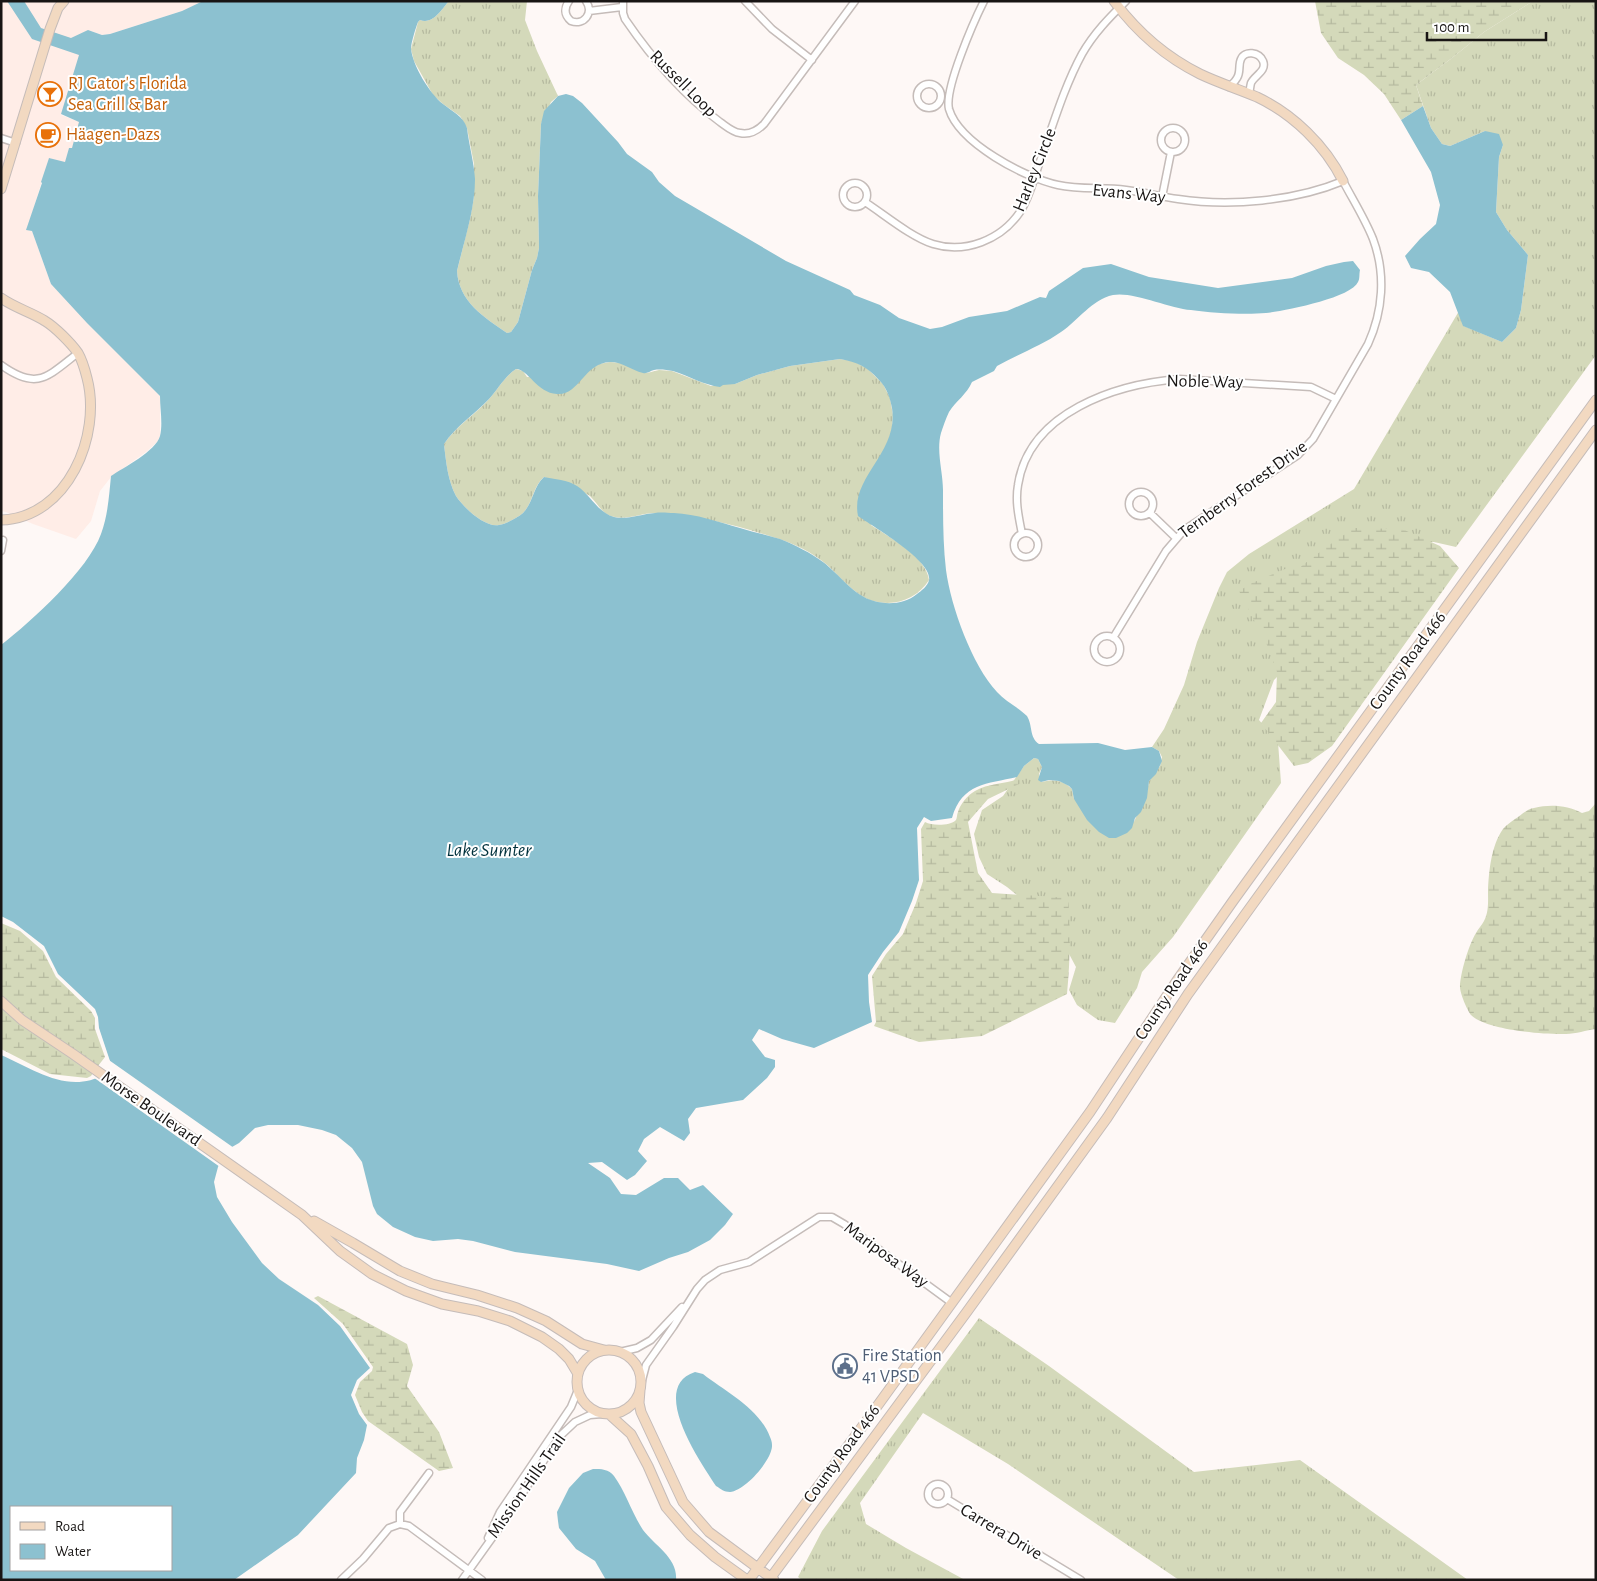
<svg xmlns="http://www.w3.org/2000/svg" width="1597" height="1581" font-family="'Alegreya Sans',sans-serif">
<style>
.built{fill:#ffede7}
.grass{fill:url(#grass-tufts)}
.wetland{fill:url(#wetland-marsh)}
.water{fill:#8cc1d0;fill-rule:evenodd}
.pier{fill:#fef8f6}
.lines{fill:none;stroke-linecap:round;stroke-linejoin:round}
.street-casing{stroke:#c5bcb9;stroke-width:9}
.secondary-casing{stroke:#c5bcb9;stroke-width:11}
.street{stroke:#fff;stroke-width:6}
.secondary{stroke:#f2d9c1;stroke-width:9}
.labels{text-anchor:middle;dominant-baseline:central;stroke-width:4;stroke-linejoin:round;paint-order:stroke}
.food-label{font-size:18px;fill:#c56008;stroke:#fff;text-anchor:start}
.street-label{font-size:18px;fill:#181514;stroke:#fff}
.service-label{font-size:18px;fill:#4e5e75;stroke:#fff;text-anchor:start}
.water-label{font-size:19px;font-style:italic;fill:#00313c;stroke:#fff}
</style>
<defs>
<pattern id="grass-tufts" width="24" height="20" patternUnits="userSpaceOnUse" patternTransform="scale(1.25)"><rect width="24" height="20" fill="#d4d9ba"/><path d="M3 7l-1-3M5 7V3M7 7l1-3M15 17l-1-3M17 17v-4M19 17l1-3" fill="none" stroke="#b5b99f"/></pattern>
<pattern id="wetland-marsh" width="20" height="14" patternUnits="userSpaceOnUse" patternTransform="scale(1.25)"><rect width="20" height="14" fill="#d4d9ba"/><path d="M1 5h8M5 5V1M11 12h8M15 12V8" fill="none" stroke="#b5b99f"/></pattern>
</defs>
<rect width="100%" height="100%" fill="#fef8f6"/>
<path class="built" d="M 1,1 L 203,1 L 182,11 L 110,34 L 102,35 L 91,31 L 61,115 L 80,122 L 72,149 L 69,148 L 65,163 L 49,158 L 27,230 L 32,231 L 51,284 L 160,396 L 160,436 L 157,442 L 146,452 L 111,477 L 100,491 L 91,521 L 76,539 L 33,524 L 6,512 L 1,511 Z"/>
<path class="grass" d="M 449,1 L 527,1 L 525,20 L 537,51 L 558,96 L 551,102 L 541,124 L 538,196 L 539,248 L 537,258 L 532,270 L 518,322 L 511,332 L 507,333 C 484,317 459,302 457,271 L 470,219 L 474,197 L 474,164 L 467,128 L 460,116 L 443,104 L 433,95 L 414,61 L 411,49 L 418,22 L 420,20 C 433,25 442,9 449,1 Z
M 1533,1 L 1596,1 L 1596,355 L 1456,547 L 1434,542 L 1399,543 L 1277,677 L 1274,680 L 1259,720 L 1278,742 L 1281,783 L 1173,937 L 1142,972 L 1137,988 L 1115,1023 L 1098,1020 L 1077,1005 L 1069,990 L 1076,967 L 1060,937 L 1036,911 L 1007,887 L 987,874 L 979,857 L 974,834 L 982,810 L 1003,796 L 1024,766 L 1034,758 L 1038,759 L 1042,767 L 1039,774 L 1041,782 C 1053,779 1063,780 1072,789 L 1074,799 L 1134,822 L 1147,792 L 1149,781 L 1160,766 L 1162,757 L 1159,751 L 1152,747 L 1164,729 L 1184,685 L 1197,642 L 1219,588 L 1227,572 L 1249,554 L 1354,489 L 1459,311 L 1464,326 L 1502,342 L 1516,328 L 1521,310 L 1528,255 L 1507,230 L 1496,212 L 1499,157 L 1503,145 L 1485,131 L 1450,146 L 1442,144 L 1431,128 L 1416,85 L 1452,58 L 1484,32 Z
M 840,359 L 853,361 L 867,368 L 883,384 L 890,398 L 893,415 L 892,431 L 885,449 L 876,464 L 871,525 C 890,538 926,556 929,580 C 917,599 895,607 873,601 C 855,596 840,576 826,564 C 813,553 795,544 779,539 C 740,526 698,515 657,513 C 643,512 629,520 615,517 C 602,515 599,505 590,496 C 583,491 554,481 544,477 C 533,486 533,503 523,513 C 517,518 506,524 499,525 C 485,528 463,507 456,496 C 448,481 446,462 444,444 C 456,426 475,415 489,399 C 498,389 505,376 516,369 L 523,371 L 527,377 L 583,377 L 590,369 L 599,364 L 610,362 L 621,363 L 647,373 L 659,370 L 672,371 L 711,386 L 730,383 L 735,384 L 757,375 L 790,366 Z
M 979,1318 L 1049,1366 L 1194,1472 L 1300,1460 L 1468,1580 L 1179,1580 L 1008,1464 L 923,1413 L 860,1503 L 866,1524 L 906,1548 L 965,1580 L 802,1580 L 798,1577 L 822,1531 Z"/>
<path class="wetland" d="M 1315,1 L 1533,1 L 1484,32 L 1452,58 L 1416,85 L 1423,106 L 1401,120 L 1384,94 L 1364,75 L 1338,58 L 1321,33 Z
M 1354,528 L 1402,529 L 1440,546 L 1459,568 L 1332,746 L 1308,763 L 1294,766 L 1261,723 L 1276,702 L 1277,672 L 1267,645 L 1239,591 L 1252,583 L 1285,569 L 1299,568 L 1334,541 Z
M 1024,776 L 1021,783 L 988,799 L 968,822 L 978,873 L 992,893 L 1068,898 C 1071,930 1070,962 1067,994 L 982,1036 L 919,1042 L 874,1026 L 876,1022 L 872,976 L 886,954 L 903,934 L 916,903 L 923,881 L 921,829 L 925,822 C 932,826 950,826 956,820 C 957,818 957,814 958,812 C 960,804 968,795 975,791 C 990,782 1010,785 1024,776 Z
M 1596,803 L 1596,1029 C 1586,1030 1576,1034 1566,1034 C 1545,1035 1486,1030 1471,1015 C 1467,1010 1460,993 1460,987 C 1460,974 1469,944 1476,933 C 1478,929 1482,925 1484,921 C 1489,912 1488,900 1488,891 C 1489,871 1491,846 1503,829 C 1506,825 1511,822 1515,819 C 1521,815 1527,809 1534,808 C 1550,804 1567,805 1582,813 L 1589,811 Z
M 1,923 L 20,931 L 43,951 L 56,977 L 91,1011 L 95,1018 L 95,1029 L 105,1057 L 98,1066 L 24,1017 L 1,995 Z
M 1,1006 L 93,1073 L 91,1076 L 87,1078 L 50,1074 L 1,1049 Z
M 318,1296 L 407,1344 L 413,1365 L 407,1386 L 439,1432 L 453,1468 L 439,1471 L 368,1421 L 362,1412 L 355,1395 L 360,1382 L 372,1371 L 373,1367 L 343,1324 L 314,1298 Z"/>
<path class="water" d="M 7,1 L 24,1 L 41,28 L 71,38 L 88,30 L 102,35 L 110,34 L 182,11 L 203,1 L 449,1 C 442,9 433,25 420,20 L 418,22 C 416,27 411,43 411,48 C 412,65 430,94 443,104 C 453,112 463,116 467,128 C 469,145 474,162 475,179 C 475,210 464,241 457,271 C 459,302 484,317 507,333 L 511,332 L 518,322 L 532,270 L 537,258 L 539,248 L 538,196 L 541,124 L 544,111 L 558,96 L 566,94 L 573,96 L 582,103 L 618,142 L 627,154 L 652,172 L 659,182 L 675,196 L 786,261 L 850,290 L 854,295 L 880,305 L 899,318 L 930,329 L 942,327 L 969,317 L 1007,311 L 1040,297 L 1046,298 L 1049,291 L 1083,268 L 1111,264 L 1149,277 L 1218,288 L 1292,278 L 1326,266 L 1344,262 L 1353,261 L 1360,270 C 1359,274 1360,279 1358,282 C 1351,298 1284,311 1266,313 C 1245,315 1212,313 1191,310 C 1169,308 1132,291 1113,295 C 1091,300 1079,320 1061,332 C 1041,346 1018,354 997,366 L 994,371 L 972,382 C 967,394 956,401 949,412 C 946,418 943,427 941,433 C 936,451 943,472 943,490 C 943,517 943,544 946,570 C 951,607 972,665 997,692 C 1006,702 1018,707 1027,716 C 1033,726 1029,737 1039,744 L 1098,743 L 1125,750 L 1152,747 L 1159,751 L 1162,761 L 1156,774 L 1149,781 L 1147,798 L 1141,812 L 1135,818 L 1132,828 L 1127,833 L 1116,838 L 1109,838 L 1099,832 L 1087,820 L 1074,799 L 1072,789 L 1069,786 L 1059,781 L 1049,780 L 1041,782 L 1038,780 L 1042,767 L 1038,759 L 1034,758 L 1024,766 L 1017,777 C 987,784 962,783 952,818 L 931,821 L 924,817 L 917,828 L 919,880 L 912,901 L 899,932 L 883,952 L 868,975 L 869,1002 L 872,1022 L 814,1048 L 782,1039 L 759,1029 L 752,1040 L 765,1057 L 775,1060 L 775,1067 L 767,1078 L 743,1100 L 696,1108 L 688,1119 L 690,1133 L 684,1141 L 660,1127 L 644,1139 L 638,1151 L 647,1161 L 635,1175 L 627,1180 L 602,1162 L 588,1163 L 610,1178 L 621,1194 L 636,1195 L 664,1178 L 678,1178 L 690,1190 L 703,1185 L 733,1214 L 725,1225 L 710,1240 L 688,1252 L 669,1258 L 639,1271 L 607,1264 L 515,1252 L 473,1241 L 458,1239 L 433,1241 L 415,1237 L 393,1227 L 377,1214 L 373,1206 L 362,1162 L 352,1148 L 336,1135 L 322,1130 L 298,1125 L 268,1125 L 255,1128 L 239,1143 L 232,1147 L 223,1156 L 218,1167 L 214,1182 L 217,1197 L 232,1222 L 262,1263 L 279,1279 L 318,1305 L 340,1326 L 370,1368 L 357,1380 L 351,1395 L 359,1414 L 367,1425 L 364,1440 L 357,1458 L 356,1473 L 298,1535 L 234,1580 L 1,1580 L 1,1055 C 35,1070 69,1095 105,1074 L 110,1061 L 99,1028 L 98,1017 L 95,1009 L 58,974 L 44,946 L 13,922 L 1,916 L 1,645 C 32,621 88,570 101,534 C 108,515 109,496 111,476 C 123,468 156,451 160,436 C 163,424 160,409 160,396 L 87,323 L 51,284 L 32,231 L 26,230 L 42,183 L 41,182 L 49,158 L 65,162 L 69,148 L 72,148 L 79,122 L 61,114 L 79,55 L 32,39 ZM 840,359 C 857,362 868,367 879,380 C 887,388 890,398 892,408 C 899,453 850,477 858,516 C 872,526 933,561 929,580 C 928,586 921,591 917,594 C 905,604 888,605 874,601 C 854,596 839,574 823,562 C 811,553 795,545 780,539 C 767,535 753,532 740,528 C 719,522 696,514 674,513 C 668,513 661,512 655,513 C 641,514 627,520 614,517 C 597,512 591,495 577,486 C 568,480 554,479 544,477 C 533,487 533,503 523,513 C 517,518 506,524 499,525 C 485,528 463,507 456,496 C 448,481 446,462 444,444 C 456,426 474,415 489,399 C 498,389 505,376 516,369 C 528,369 537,393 557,394 C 579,396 584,363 610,362 C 623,362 631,370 643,373 C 647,374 650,371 654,370 C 660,369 667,370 673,371 C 689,376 704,385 720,387 L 723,385 L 735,384 L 757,375 L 790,366 ZM 11,1507 L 171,1507 L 171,1570 L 11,1570 Z
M 1423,106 L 1431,128 L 1442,144 L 1450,146 L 1485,131 L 1499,134 L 1503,145 L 1499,157 L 1496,212 L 1507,230 L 1528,255 L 1521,310 L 1516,328 L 1502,342 L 1463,326 L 1450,292 L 1429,272 L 1411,268 L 1405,256 L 1420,239 L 1436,224 L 1440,205 L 1431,172 L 1401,120 Z
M 695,1372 L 703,1374 C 726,1392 759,1408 770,1437 C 771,1439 772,1442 772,1445 C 773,1459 745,1491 730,1492 C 724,1492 721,1489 716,1486 C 701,1463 648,1387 695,1372 Z
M 593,1469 C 601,1469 609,1469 614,1476 C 625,1491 632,1513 643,1530 C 655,1546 678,1558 676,1580 L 606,1580 L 595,1561 L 576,1549 L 559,1528 L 558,1521 L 557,1512 L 569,1488 L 583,1473 Z"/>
<path class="pier" d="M 106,1058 L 234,1148 L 225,1157 L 220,1167 L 93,1077 L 104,1072 L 107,1067 Z"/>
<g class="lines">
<defs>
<path id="street" d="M 569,1 C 564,8 564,15 571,21 C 584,26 594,13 586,1
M 623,1 L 623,13 L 625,19 C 651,57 682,94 720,122 C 726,126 732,132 740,133 C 749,135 757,131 764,124 L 855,1
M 745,1 L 772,29 L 812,60
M 984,1 C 974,21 944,89 949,109 C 959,143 1025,178 1058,185 C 1080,190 1103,187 1126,190 C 1144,192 1161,197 1178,199 C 1230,207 1295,201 1343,181 C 1353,200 1365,219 1373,239 C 1386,274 1383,311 1368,344 L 1313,439 L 1298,455 L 1184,530 L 1166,551 L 1113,638
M 589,11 L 622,7
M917 96a12 12 0 1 1 24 0a12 12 0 1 1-24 0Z
M 1229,87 C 1232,84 1235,82 1237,78 C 1241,72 1238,65 1241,59 C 1245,50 1259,52 1263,61 C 1267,71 1255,75 1251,83 C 1250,87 1250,90 1249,94
M1161 140a12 12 0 1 1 24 0a12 12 0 1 1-24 0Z
M 1,138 L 16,143
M843 195a12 12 0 1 1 24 0a12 12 0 1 1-24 0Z
M 1162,197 L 1171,152
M 865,202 C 885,215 911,237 933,244 C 965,254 1001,240 1020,212 C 1029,199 1033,182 1038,167 C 1052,129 1063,89 1082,54 C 1094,33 1109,18 1126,1
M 1,365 C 37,391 47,377 78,353
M1129 504a12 12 0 1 1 24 0a12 12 0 1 1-24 0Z
M 1150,513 L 1176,538
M1014 545a12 12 0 1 1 24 0a12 12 0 1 1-24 0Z
M 1022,534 C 1019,518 1015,502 1018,485 C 1029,412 1116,384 1179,379 L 1311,387 L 1336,399
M 1,551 L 3,540
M1094 649a13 13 0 1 1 26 0a13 13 0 1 1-26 0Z
M 620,1352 L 637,1348 L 651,1340 L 682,1307
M 641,1384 L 646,1365 L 673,1327 L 697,1289 L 705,1280 L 720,1270 L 749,1262 L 819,1217 L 832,1217 L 844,1224 L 952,1303
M928 1494a10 10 0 1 1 20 0a10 10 0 1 1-20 0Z
M 947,1499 L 1081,1580
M 400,1524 L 409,1526 L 482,1580
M 488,1538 L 500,1512 L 571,1407 L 578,1390
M 341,1580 L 363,1559 L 389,1528 L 400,1524 L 400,1512 L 429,1473
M 462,1580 L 507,1517 L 559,1437 L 575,1422 L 590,1415 L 602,1414"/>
<path id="secondary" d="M 1114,1 C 1137,32 1166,57 1200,74 C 1219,83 1238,89 1257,97 C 1293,114 1325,145 1343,181
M 1,189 L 50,29 L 58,8 L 64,1
M 1,298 C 15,308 31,312 45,321 C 55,327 71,343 78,353 C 82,360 85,370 87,378 C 102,435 68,518 1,520
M 1,1001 L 22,1020 L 73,1054 L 302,1215 L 340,1251 L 372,1274 L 406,1291 L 442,1304 L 478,1311 L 510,1321 L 542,1337 L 559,1349 L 569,1359 L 578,1374
M 314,1221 L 353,1243 L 400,1271 L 432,1284 L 477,1295 L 517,1308 L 546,1321 L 582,1344 L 604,1350
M577 1382a32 32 0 1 1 64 0a32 32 0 1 1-64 0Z
M 640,1390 L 639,1403 L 641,1412 L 683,1502 L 709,1532 L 774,1580
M 610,1415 L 631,1434 L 648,1466 L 666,1507 L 690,1535 L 715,1557 L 747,1580
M 749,1580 L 870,1416 L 1090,1112 L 1176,982 L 1233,901 L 1596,400
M 769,1580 L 966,1313 L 1107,1118 L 1188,994 L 1247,912 L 1596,430"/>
</defs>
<use href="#street" class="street-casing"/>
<use href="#secondary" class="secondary-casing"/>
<use href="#street" class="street"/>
<use href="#secondary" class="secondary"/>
</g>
<defs>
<symbol id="bar-ring" viewBox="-11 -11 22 22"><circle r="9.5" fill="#fff" stroke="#e8710a" stroke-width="1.5"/><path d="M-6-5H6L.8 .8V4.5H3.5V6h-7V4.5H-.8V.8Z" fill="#e8710a"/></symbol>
<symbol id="cafe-ring" viewBox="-11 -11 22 22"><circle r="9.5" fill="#fff" stroke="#e8710a" stroke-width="1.5"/><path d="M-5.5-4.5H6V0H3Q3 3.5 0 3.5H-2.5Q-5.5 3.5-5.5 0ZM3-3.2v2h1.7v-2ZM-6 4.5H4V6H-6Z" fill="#e8710a"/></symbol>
<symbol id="civic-ring" viewBox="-11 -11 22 22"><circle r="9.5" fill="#fff" stroke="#5c6f8a" stroke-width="1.5"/><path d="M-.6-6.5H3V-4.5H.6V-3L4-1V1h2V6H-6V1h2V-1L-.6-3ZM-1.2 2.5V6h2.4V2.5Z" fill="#5c6f8a"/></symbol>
</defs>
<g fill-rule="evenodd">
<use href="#bar-ring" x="36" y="80" width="28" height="28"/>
<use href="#cafe-ring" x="34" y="121" width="28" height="28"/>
<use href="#civic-ring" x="831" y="1352" width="28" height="28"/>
</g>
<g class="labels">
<g class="food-label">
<text x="68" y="84">RJ Gator's Florida<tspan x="68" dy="21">Sea Grill &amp; Bar</tspan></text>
<text x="66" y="135">Häagen-Dazs</text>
</g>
<g class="street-label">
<text transform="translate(683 84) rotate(45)">Russell Loop</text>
<text transform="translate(1035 170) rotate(-68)">Harley Circle</text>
<text transform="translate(1129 194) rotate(6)">Evans Way</text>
<text transform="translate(1205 382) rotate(1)">Noble Way</text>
<text transform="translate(1243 490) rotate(-36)">Ternberry Forest Drive</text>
<text transform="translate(1408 661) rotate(-54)">County Road 466</text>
<text transform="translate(1172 990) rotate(-56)">County Road 466</text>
<text transform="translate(151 1109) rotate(35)">Morse Boulevard</text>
<text transform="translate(886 1255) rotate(36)">Mariposa Way</text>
<text transform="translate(842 1454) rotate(-54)">County Road 466</text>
<text transform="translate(527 1486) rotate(-55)">Mission Hills Trail</text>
<text transform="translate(1001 1532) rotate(31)">Carrera Drive</text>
</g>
<g class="service-label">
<text x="862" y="1356">Fire Station<tspan x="862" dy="21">41 VPSD</tspan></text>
</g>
<g class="water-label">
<text x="489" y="850">Lake Sumter</text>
</g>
</g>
<rect width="1597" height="1581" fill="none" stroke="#181514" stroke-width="5"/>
<rect x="10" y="1506" width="162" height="65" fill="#ffffff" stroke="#a3a1a1"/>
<rect x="20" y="1522" width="25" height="8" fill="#f2d9c1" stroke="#a3a1a1"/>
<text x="55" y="1531" font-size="15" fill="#181514">Road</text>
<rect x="20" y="1544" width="25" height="15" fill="#8cc1d0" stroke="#a3a1a1"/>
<text x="55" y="1556" font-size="15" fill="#181514">Water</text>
<path d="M1427 32v8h119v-8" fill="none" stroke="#181514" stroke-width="2.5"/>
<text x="1434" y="32" font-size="15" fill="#181514" stroke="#ffffff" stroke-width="4" paint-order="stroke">100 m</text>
</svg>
